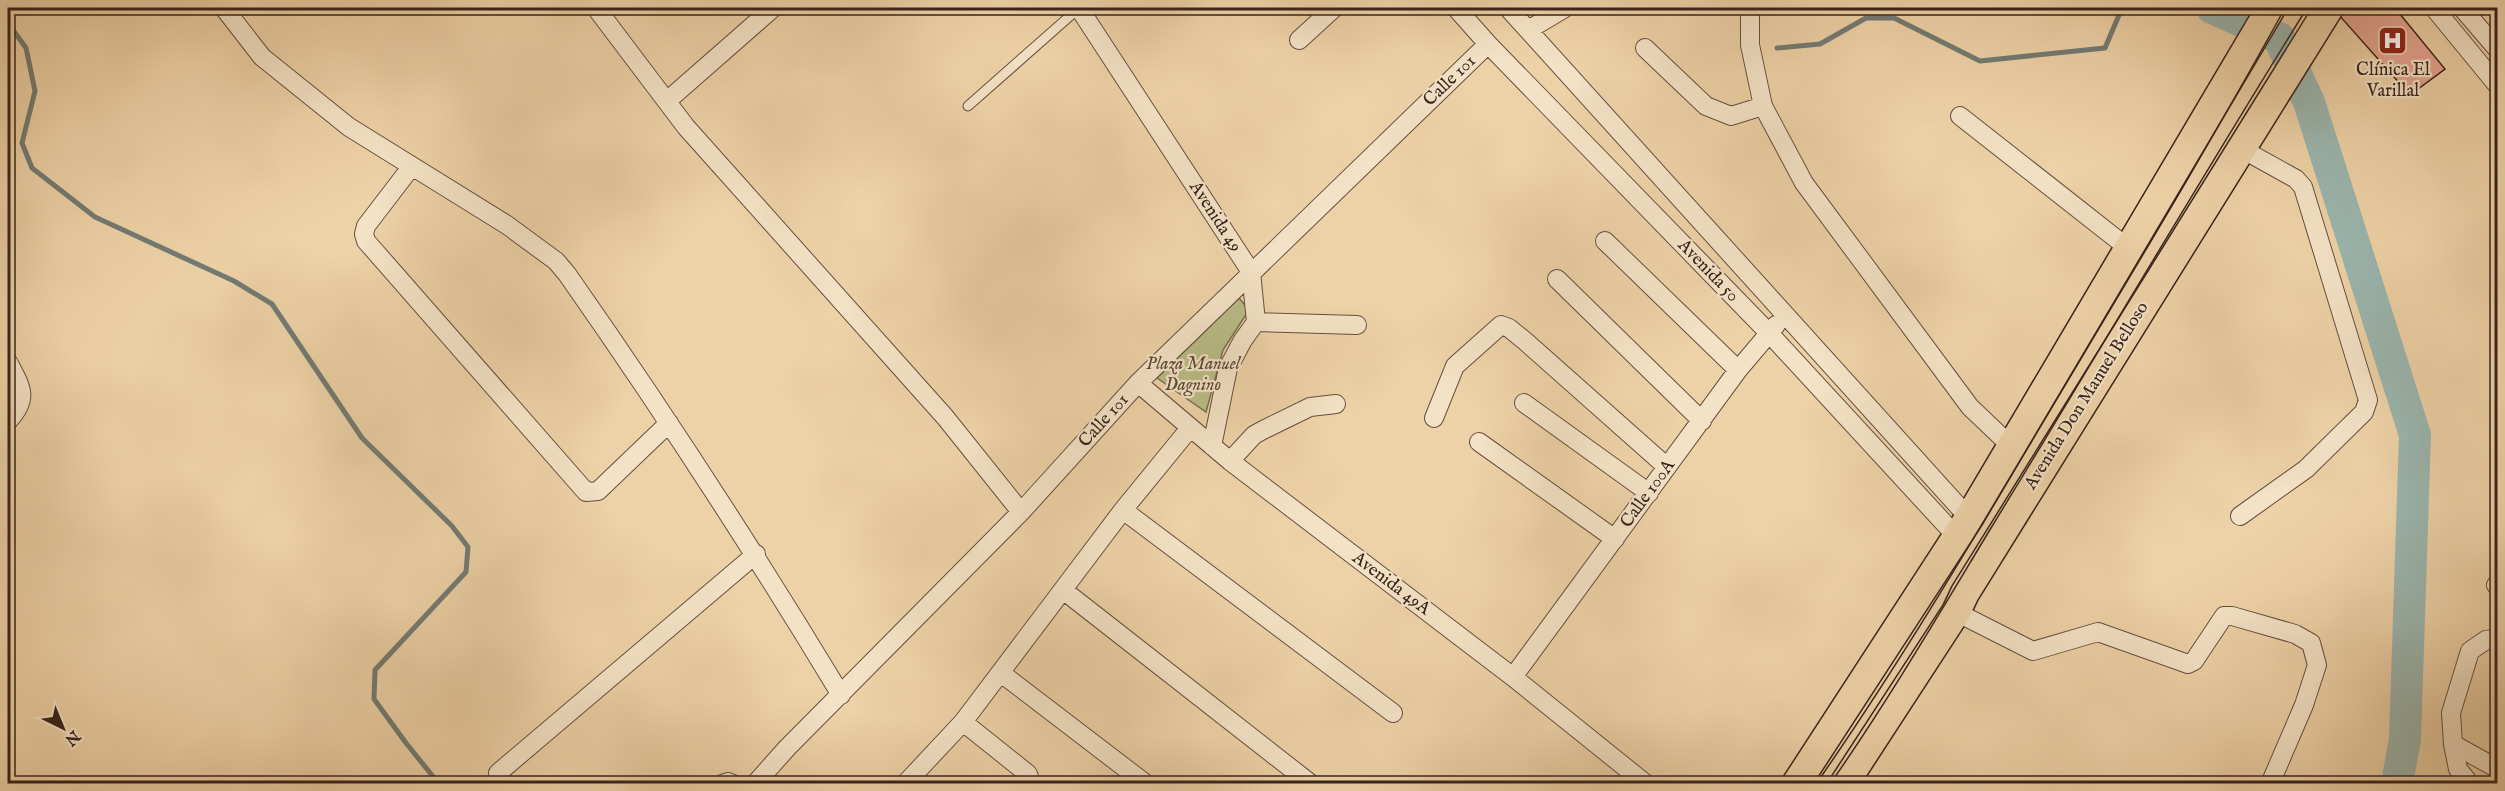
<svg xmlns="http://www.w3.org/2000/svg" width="2505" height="791" font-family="'IM FELL English',serif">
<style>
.green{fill:#b9bc87;stroke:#787052;stroke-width:1.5}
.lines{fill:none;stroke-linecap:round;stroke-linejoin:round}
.stream{stroke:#737b74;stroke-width:5}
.river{stroke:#9bb6af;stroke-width:32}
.building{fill:#e5a590;stroke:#37231c;stroke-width:1.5}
.lane-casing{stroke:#654f3f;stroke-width:11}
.street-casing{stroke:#654f3f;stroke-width:20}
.primary-casing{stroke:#37231c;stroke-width:31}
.lane{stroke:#f4e2c6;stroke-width:9}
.street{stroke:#f4e2c6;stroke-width:18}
.primary{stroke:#eed2a7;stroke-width:28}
.tram{stroke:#37231c;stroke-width:1.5}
.labels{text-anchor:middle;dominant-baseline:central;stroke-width:4.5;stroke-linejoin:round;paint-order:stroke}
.poi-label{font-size:18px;fill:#37231c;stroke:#f4e2c6}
.street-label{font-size:18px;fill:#37231c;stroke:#f4e2c6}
.park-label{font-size:18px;font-style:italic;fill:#584937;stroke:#f4e2c6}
</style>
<rect width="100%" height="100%" fill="#eed2a7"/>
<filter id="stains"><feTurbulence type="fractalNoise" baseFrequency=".00333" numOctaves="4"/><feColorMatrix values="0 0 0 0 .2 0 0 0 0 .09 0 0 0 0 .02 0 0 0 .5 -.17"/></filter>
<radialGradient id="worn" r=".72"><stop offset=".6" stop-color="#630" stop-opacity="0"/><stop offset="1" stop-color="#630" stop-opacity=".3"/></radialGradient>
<path class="green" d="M 1239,298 L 1249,310 L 1223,350 L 1206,412 L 1157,378 Z"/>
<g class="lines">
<path class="stream" d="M 8,23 L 26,48 L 35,91 L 22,143 L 32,168 L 95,217 L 234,281 L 272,304 L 362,438 L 452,526 L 468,547 L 466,572 L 375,670 L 374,699 L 406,743 L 439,784
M 1777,48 L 1820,44 L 1866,18 L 1894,18 L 1980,61 L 2105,48 L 2122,8"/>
<path class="river" d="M 2212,8 L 2279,38 L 2309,102 L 2415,435 L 2405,739 L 2397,784"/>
</g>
<path class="building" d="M 2341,8 L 2395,8 L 2445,69 L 2410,95 L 2338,14 Z"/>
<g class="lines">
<defs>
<path id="lane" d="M 968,106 L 1079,8"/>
<path id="street" d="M 224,8 L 262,57 L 349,127 L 507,225 L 556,261 L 567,274 C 663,411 754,551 841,695
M 596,8 L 686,127 L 945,417 L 1021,512
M 1079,8 L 1251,272 L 1256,322 L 1243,340 L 1228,368 L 1212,446
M 1456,8 L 1488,44 L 1768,332 L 1957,537
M 1508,8 L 1969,518
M 1750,8 L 1750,45 L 1763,106 L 1804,183 L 1970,407 L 2011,446
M 2434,8 L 2498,86
M 2462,8 L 2498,50
M 1528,30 L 1565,8
M 1299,40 L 1334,8
M 1645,48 L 1706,106 L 1731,116 L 1763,106
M 667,101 L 773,8
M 1960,116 L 2128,248
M 2240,148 L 2296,179 L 2303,187 L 2368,400 L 2364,412 L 2306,469 L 2240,516
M 412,166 L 366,226 L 364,234 L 366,241 L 586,492 L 598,491 L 669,423
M 1605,241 L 1738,370
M 1557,279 L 1702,421
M 1256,322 L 1357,325
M 8,362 C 21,387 30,398 8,421
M 1138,383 L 1230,461 L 1513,677 L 1646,784
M 1524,403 L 1649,493
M 1434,418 L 1455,366 L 1501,325 L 1509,328 L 1525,341 L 1667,467
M 1479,442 L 1615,539
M 1230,461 L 1254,435 L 1263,430 L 1310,407 L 1336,404
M 1123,510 L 1393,713
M 2496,585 L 2498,586
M 1063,590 L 1311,784
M 1956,612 L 2033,651 L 2098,632 L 2188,664 L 2194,661 L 2224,616 L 2232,616 L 2295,634 L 2311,643 L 2317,665 L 2304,705 L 2270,784
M 1001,673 L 1146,784
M 1513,677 L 1738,370 L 1776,325
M 963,722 L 1028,774 L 1031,784
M 2453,744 L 2498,769
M 498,773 L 756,554
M 722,784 L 728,782 L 733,784
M 755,784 L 787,748 L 1021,512 L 1138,383 L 1488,44
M 905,784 L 963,722 L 1123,510 L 1190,428
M 2470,784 L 2458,769 L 2453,744 L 2451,713 L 2470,651 L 2486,640 L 2498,638"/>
<path id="primary" d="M 1796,784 L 1969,518 L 2271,8
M 1844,784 L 1956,612 L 1965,593 L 2329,8"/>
</defs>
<use href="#lane" class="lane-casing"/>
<use href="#street" class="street-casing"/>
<use href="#primary" class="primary-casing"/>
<use href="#lane" class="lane"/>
<use href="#street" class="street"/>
<use href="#primary" class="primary"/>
<path class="tram" d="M 1816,784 C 1903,659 1980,528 2058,397 C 2135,268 2213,139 2285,8
M 1830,784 C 1888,701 1939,614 1991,528 C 2097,355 2200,180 2307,8"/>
</g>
<defs>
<symbol id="hospital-square" viewBox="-11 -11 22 22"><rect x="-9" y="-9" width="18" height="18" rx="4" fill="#8f2418" stroke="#f4e2c6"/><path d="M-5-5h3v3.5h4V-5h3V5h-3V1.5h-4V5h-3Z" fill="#fff"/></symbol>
</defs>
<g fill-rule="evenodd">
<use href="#hospital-square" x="2376" y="24" width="33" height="33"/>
</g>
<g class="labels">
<g class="poi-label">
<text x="2393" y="70">Clínica El<tspan x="2393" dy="21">Varillal</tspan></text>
</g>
<g class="street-label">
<text transform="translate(1450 81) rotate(-44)">Calle 101</text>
<text transform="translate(1215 217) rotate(57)">Avenida 49</text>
<text transform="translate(1708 271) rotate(46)">Avenida 50</text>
<text transform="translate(2087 396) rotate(-58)">Avenida Don Manuel Belloso</text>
<text transform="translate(1104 421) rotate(-48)">Calle 101</text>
<text transform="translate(1648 494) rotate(-54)">Calle 100A</text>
<text transform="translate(1391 584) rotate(37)">Avenida 49A</text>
</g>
<g class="park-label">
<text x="1193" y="364">Plaza Manuel<tspan x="1193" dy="21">Dagnino</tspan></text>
</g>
</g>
<rect width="2505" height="791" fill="none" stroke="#eed2a7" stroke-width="30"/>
<rect x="9" y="9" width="2487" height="773" fill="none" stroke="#37231c" stroke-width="3"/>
<rect x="15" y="15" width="2475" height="761" fill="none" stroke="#37231c" stroke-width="1.5"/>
<g transform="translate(63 728) rotate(137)" stroke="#f4e2c6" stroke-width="4.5" paint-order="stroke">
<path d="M0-4.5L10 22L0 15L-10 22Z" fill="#37231c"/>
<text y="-9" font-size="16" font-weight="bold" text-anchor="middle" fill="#37231c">N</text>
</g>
<rect width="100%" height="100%" filter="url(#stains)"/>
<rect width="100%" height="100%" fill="url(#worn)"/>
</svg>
